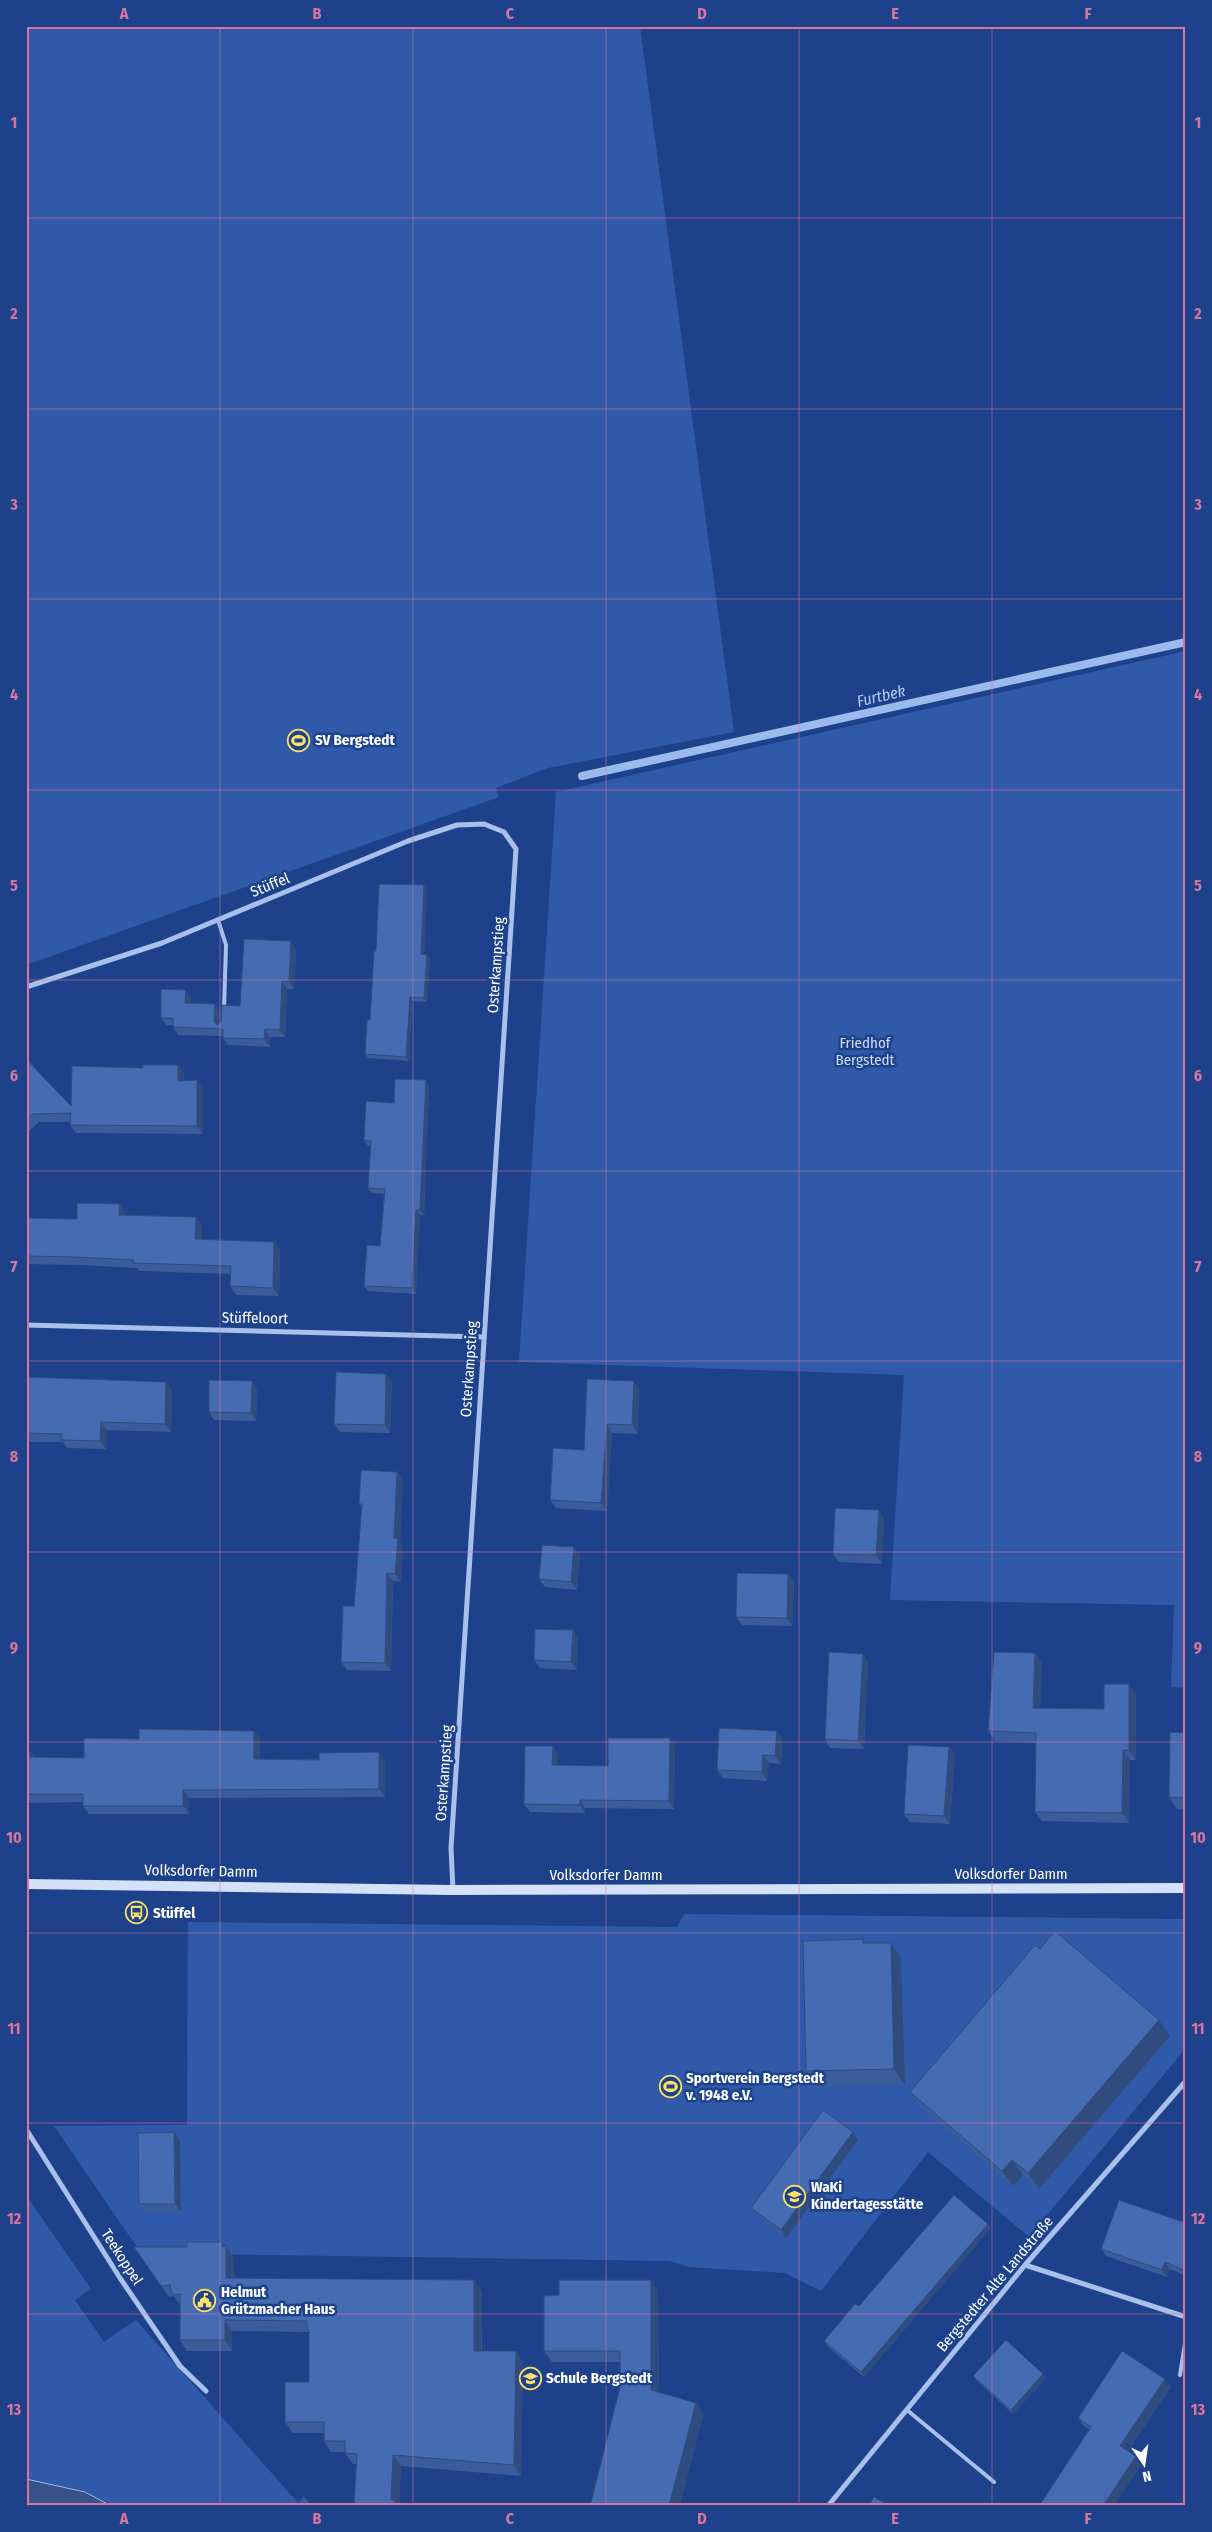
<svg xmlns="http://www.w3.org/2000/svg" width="1212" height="2532" font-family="'Fira Sans Condensed',sans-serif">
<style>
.green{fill:#305aa9}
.water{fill:#375288;stroke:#9cbaee}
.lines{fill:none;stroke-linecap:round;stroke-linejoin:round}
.stream{stroke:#9cbaee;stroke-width:8}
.lane{stroke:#a9c0ec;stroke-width:4}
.street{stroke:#a9c0ec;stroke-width:5}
.secondary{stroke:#d5e1f9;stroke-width:10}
.wall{fill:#3b5c9a}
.shaded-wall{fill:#304b7d}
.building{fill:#456bb3;stroke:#304b7d}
.grid{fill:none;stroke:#da749d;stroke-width:1;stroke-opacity:0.55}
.labels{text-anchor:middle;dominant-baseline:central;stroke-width:5;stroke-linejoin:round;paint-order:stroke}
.poi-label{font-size:15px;font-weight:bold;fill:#fff;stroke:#1d428b;text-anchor:start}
.street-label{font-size:15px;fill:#fff;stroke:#1d428b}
.park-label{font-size:15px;fill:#ceddf9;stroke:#1d428b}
.water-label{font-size:16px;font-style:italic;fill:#b5cbf4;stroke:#1d428b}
.neatline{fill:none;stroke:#da749d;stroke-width:2}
.grid-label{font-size:16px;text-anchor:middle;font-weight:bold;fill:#da749d}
</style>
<rect width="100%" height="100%" fill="#1d428b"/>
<path class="green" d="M 26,26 L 640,26 L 734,732 L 548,768 L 496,788 L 499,797 L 26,965 Z
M 1186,651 L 1186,1688 L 1171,1687 L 1174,1605 L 890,1600 L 904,1375 L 519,1362 L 556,792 Z
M 684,1914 L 1186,1919 L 1186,2048 L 1029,2237 L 928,2152 L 821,2291 L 785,2273 L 689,2267 L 669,2261 L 141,2253 L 54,2126 L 187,2125 L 188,1922 L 677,1927 Z
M 26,2195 L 91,2289 L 75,2300 L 104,2342 L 136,2320 L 298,2503 L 304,2496 L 311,2506 L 111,2506 L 85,2492 L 26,2479 Z"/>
<path class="water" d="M 26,2479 L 85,2492 L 111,2506 L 26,2506 Z"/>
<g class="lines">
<path class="stream" d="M 582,776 L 1186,642"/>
<path class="lane" d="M 218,920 L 226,945 L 224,1009
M 1180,2375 L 1186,2337
M 907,2410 L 994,2482"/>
<path class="street" d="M 26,987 L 162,943 L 408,841 L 457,825 L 484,824 L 504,832 L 516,849 L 451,1848 L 453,1890
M 26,1325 L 483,1337
M 26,2129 L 120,2278 L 180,2366 L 206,2391
M 1025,2265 L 1186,2317
M 828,2506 L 1025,2265 L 1186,2081"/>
<path class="secondary" d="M 26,1884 L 453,1890 L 1186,1888"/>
</g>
<path class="wall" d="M 424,885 L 427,890 L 424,954 L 427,955 L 430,959 L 427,1002 L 412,1001 L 409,1061 L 368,1058 L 365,1054 L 370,1020 L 376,951 Z
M 296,949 L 294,989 L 287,989 L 285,1037 L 270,1037 L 270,1047 L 228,1045 L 223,1038 L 223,1036 L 178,1035 L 173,1027 L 173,1025 L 166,1025 L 161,1018 L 191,997 L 191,1003 L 215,1004 L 220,1012 L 219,1024 L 240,1006 Z
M 26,1059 L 71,1106 L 143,1068 L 178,1065 L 184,1073 L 184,1081 L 203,1089 L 203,1134 L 76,1133 L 70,1125 L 70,1122 L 39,1122 L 26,1134 Z
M 429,1086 L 424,1216 L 420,1215 L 416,1294 L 368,1291 L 364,1286 L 380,1246 L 384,1194 L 372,1193 L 368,1188 L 371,1146 L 368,1146 L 364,1140 L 394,1103 Z
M 120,1204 L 125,1213 L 125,1215 L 196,1217 L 202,1225 L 201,1240 L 274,1242 L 280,1250 L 279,1296 L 236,1295 L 230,1286 L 231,1274 L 139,1271 L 137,1268 L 81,1265 L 26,1264 L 26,1218 L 77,1219 Z
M 386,1374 L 392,1382 L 390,1433 L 340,1432 L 334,1424 Z
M 26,1377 L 166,1382 L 172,1390 L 171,1432 L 107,1430 L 106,1449 L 67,1448 L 63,1442 L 26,1442 Z
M 252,1381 L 257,1389 L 256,1421 L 214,1420 L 209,1412 Z
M 634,1381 L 639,1389 L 638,1434 L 612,1433 L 607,1511 L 556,1508 L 550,1500 Z
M 397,1472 L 403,1480 L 400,1542 L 403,1547 L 401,1582 L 393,1581 L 391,1671 L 347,1670 L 341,1662 L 354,1606 L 362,1507 L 359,1504 Z
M 884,1518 L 882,1564 L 839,1562 L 833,1554 Z
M 580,1555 L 577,1590 L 545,1587 L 539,1579 Z
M 794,1582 L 792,1626 L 742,1625 L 736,1617 Z
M 573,1630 L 578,1638 L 577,1670 L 540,1668 L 534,1660 Z
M 1035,1653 L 1042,1663 L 1040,1708 L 1104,1709 L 1129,1684 L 1136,1694 L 1136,1760 L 1130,1760 L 1129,1823 L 1042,1821 L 1035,1812 L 1036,1743 L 995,1741 L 988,1731 Z
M 863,1654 L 868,1662 L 864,1749 L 830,1748 L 825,1739 Z
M 254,1731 L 260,1739 L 260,1759 L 385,1760 L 385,1797 L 189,1798 L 189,1814 L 89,1814 L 83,1806 L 83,1802 L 26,1803 L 26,1751 L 30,1751 L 35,1757 L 84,1758 L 139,1739 Z
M 777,1731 L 782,1739 L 781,1764 L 769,1763 L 767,1781 L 723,1778 L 717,1770 Z
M 1186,1733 L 1186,1810 L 1177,1809 L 1169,1797 Z
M 670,1738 L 675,1746 L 674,1809 L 585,1808 L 585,1813 L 530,1812 L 524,1804 L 558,1755 L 558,1765 L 608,1766 Z
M 949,1747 L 955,1755 L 950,1824 L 910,1822 L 904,1814 Z
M 1040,1949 L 1170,2036 L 1039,2189 L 1023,2175 L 1013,2186 L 921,2107 L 910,2092 Z
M 901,1958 L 905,2085 L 817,2087 L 806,2071 Z
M 853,2132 L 858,2140 L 786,2238 L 757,2216 L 751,2208 Z
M 180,2140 L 181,2212 L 145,2212 L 139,2204 Z
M 1186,2223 L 1186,2276 L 1170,2269 L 1167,2277 L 1106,2256 L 1101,2249 Z
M 988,2224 L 991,2228 L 864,2377 L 827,2346 L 824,2341 L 859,2306 Z
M 223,2242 L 233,2257 L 234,2278 L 482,2291 L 482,2351 L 523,2362 L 521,2476 L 401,2466 L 399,2506 L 354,2506 L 356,2464 L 353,2464 L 345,2453 L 345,2452 L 331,2452 L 324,2441 L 324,2433 L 293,2433 L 285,2422 L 309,2382 L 309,2332 L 232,2331 L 232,2351 L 187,2351 L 180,2340 L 180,2305 L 174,2296 L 169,2297 L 134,2247 L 187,2247 Z
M 651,2280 L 658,2291 L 659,2393 L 696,2403 L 704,2414 L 620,2387 L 620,2362 L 552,2362 L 544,2351 L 559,2295 Z
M 1043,2374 L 1046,2378 L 1013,2414 L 976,2380 L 973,2376 Z
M 1165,2379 L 1171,2387 L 1128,2451 L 1136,2456 L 1142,2464 L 1084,2426 L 1078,2418 Z"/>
<path class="shaded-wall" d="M 424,885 L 427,890 L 424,958 L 421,954 Z
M 291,941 L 296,949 L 294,989 L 289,982 Z
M 427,955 L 430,959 L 427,1002 L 424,998 Z
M 282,981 L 287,989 L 285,1037 L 280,1030 Z
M 186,990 L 191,997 L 191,1010 L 185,1003 Z
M 410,997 L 412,1001 L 409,1061 L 406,1057 Z
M 215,1004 L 220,1012 L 219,1029 L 214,1022 Z
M 265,1029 L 270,1037 L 270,1047 L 264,1039 Z
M 178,1065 L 184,1073 L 184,1089 L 178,1081 Z
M 197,1080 L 203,1089 L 203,1134 L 197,1126 Z
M 426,1080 L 429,1086 L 424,1216 L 420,1210 Z
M 120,1204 L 125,1213 L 125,1223 L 119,1215 Z
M 416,1210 L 420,1215 L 416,1294 L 412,1288 Z
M 196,1217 L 202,1225 L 201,1248 L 195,1239 Z
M 274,1242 L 280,1250 L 279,1296 L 273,1288 Z
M 386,1374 L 392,1382 L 390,1433 L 385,1425 Z
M 252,1381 L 257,1389 L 256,1421 L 251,1413 Z
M 634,1381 L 639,1389 L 638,1434 L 632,1425 Z
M 166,1382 L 172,1390 L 171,1432 L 165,1424 Z
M 101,1422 L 107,1430 L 106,1449 L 100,1441 Z
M 607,1424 L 612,1433 L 607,1511 L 601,1503 Z
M 397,1472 L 403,1480 L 400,1542 L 403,1547 L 401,1582 L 395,1574 L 394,1538 Z
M 879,1510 L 884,1518 L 882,1564 L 876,1555 Z
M 574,1547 L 580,1555 L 577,1590 L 571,1582 Z
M 387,1573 L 393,1581 L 391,1671 L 385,1663 Z
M 788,1574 L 794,1582 L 792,1626 L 787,1618 Z
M 573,1630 L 578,1638 L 577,1670 L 571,1662 Z
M 1035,1653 L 1042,1663 L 1040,1718 L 1033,1708 Z
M 863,1654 L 868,1662 L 864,1749 L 858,1741 Z
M 1129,1684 L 1136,1694 L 1136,1760 L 1129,1750 Z
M 254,1731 L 260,1739 L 260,1768 L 254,1759 Z
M 777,1731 L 782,1739 L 781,1764 L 775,1756 Z
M 670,1738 L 675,1746 L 674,1809 L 669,1801 Z
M 553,1746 L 558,1755 L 558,1773 L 552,1765 Z
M 949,1747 L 955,1755 L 950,1824 L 944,1816 Z
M 1123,1750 L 1130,1760 L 1129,1823 L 1122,1813 Z
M 30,1751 L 36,1759 L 30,1757 Z
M 379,1752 L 385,1760 L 385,1797 L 379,1789 Z
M 763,1755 L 769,1763 L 767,1781 L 762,1772 Z
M 183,1790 L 189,1798 L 189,1814 L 183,1806 Z
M 580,1800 L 585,1808 L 585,1813 L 580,1805 Z
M 891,1943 L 901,1958 L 905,2085 L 894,2069 Z
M 1159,2020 L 1170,2036 L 1039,2189 L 1028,2173 Z
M 174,2132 L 180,2140 L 181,2212 L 175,2204 Z
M 853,2132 L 858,2140 L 786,2238 L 781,2230 Z
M 1012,2160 L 1023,2175 L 1013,2186 L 1002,2171 Z
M 988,2224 L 991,2228 L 864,2377 L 861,2372 Z
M 223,2242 L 233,2257 L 234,2289 L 226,2278 Z
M 1165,2262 L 1170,2269 L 1167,2277 L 1162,2270 Z
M 474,2280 L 482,2291 L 481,2362 L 474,2351 Z
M 651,2280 L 658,2291 L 659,2402 L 651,2390 Z
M 225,2320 L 232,2331 L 232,2351 L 225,2340 Z
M 516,2351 L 523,2362 L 521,2476 L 514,2465 Z
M 1043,2374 L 1046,2378 L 1013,2414 L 1011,2410 Z
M 1165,2379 L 1171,2387 L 1126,2454 L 1120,2446 Z
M 696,2403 L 704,2414 L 680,2506 L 669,2506 Z
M 393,2455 L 401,2466 L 399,2506 L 395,2506 L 391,2500 Z
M 1136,2456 L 1142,2464 L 1114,2506 L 1103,2506 Z"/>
<path class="building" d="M 379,884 L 424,885 L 421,954 L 427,955 L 424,998 L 410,997 L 406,1057 L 365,1054 L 367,1020 L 370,1020 L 374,951 L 376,951 Z
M 244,939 L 291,941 L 289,982 L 282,981 L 280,1030 L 265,1029 L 264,1039 L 223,1038 L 223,1029 L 173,1027 L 173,1018 L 161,1018 L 161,989 L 186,990 L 185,1003 L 215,1004 L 214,1022 L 217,1025 L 221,1022 L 222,1005 L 240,1006 Z
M 26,1059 L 71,1106 L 72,1066 L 143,1068 L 143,1065 L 178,1065 L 178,1081 L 197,1080 L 197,1126 L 70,1125 L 71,1113 L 33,1114 L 26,1120 Z
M 395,1079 L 426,1080 L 420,1210 L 416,1210 L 412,1288 L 364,1286 L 367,1245 L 380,1246 L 385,1189 L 368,1188 L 371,1141 L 364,1140 L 366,1101 L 394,1103 Z
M 77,1203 L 120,1204 L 119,1215 L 196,1217 L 195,1239 L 274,1242 L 273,1288 L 230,1286 L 231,1266 L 133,1263 L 134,1260 L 76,1257 L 26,1256 L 26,1218 L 77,1219 Z
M 336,1372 L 386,1374 L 385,1425 L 334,1424 Z
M 26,1377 L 166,1382 L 165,1424 L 101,1422 L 100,1441 L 61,1440 L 62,1434 L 26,1433 Z
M 587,1379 L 634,1381 L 632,1425 L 607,1424 L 601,1503 L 550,1500 L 553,1448 L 584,1450 Z
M 209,1380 L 252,1381 L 251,1413 L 209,1412 Z
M 361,1470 L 397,1472 L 394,1538 L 398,1539 L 395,1574 L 387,1573 L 385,1663 L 341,1662 L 343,1606 L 354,1606 L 362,1504 L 359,1504 Z
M 835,1508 L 879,1510 L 876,1555 L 833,1554 Z
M 542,1545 L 574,1547 L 571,1582 L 539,1579 Z
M 737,1573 L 788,1574 L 787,1618 L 736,1617 Z
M 535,1629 L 573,1630 L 571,1662 L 534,1660 Z
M 829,1652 L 863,1654 L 858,1741 L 825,1739 Z
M 994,1652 L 1035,1653 L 1033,1708 L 1104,1709 L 1104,1684 L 1129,1684 L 1129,1750 L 1123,1750 L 1122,1813 L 1035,1812 L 1036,1733 L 988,1731 Z
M 719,1728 L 777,1731 L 775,1756 L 763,1755 L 762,1772 L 717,1770 Z
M 139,1729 L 254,1731 L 254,1759 L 319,1760 L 319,1753 L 379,1752 L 379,1789 L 183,1790 L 183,1806 L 83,1806 L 83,1794 L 26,1794 L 26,1751 L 30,1751 L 30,1757 L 84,1758 L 84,1738 L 139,1739 Z
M 1170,1732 L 1186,1733 L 1186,1798 L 1169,1797 Z
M 608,1738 L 670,1738 L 669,1801 L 580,1800 L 580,1805 L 524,1804 L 525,1746 L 553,1746 L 552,1765 L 608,1766 Z
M 908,1745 L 949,1747 L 944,1816 L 904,1814 Z
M 1055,1931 L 1159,2020 L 1028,2173 L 1012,2160 L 1002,2171 L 910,2092 L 1035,1945 L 1040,1949 Z
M 863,1939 L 863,1943 L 891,1943 L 894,2069 L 806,2071 L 803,1941 Z
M 823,2110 L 853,2132 L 781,2230 L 751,2208 Z
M 174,2132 L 175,2204 L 139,2204 L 138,2133 Z
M 954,2195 L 988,2224 L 861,2372 L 824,2341 L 855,2304 L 859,2306 Z
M 1119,2200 L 1186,2223 L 1186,2271 L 1165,2262 L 1162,2270 L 1101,2249 Z
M 187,2242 L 223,2242 L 222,2247 L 226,2246 L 226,2278 L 474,2280 L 474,2351 L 516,2351 L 514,2465 L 393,2455 L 391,2500 L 395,2500 L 395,2505 L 402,2506 L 354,2506 L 357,2454 L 345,2453 L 345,2441 L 324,2441 L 324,2422 L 285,2422 L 285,2382 L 309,2382 L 309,2330 L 307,2330 L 307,2321 L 225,2320 L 225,2340 L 180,2340 L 180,2294 L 172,2295 L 170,2285 L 161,2286 L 134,2247 L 187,2247 Z
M 559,2280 L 651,2280 L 651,2390 L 696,2403 L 669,2506 L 590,2506 L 620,2387 L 620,2351 L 544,2351 L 544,2296 L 559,2295 Z
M 1006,2340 L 1043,2374 L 1011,2410 L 973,2376 Z
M 1122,2351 L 1165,2379 L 1120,2446 L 1136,2456 L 1103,2506 L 1039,2506 L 1091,2427 L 1078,2418 Z
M 874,2497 L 889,2506 L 869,2506 Z"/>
<path class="grid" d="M 220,26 L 220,2506M 413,26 L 413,2506M 606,26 L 606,2506M 799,26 L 799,2506M 992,26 L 992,2506M 26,218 L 1186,218M 26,409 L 1186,409M 26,599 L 1186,599M 26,790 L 1186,790M 26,980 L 1186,980M 26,1171 L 1186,1171M 26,1361 L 1186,1361M 26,1552 L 1186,1552M 26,1742 L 1186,1742M 26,1933 L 1186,1933M 26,2123 L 1186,2123M 26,2314 L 1186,2314"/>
<defs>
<symbol id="stadium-ring" viewBox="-11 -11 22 22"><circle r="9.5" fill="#1d428b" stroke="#fce067" stroke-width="1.5"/><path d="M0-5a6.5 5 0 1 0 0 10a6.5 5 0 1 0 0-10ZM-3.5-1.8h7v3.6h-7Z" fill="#fce067"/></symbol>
<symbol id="bus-ring" viewBox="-11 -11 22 22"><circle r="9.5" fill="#1d428b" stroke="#fce067" stroke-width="1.5"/><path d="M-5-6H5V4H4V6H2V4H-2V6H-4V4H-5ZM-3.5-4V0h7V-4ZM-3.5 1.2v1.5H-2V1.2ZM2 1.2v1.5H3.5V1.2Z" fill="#fce067"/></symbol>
<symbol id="school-ring" viewBox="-11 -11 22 22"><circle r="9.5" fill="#1d428b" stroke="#fce067" stroke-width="1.5"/><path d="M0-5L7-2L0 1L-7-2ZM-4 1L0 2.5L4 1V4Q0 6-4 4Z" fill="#fce067"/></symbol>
<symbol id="civic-ring" viewBox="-11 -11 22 22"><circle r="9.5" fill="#1d428b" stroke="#fce067" stroke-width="1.5"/><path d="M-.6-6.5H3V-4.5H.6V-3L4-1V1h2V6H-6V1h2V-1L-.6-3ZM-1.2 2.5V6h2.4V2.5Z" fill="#fce067"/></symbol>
</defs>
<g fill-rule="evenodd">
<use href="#stadium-ring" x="286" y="728" width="25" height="25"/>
<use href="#bus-ring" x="124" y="1900" width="25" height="25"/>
<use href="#stadium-ring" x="658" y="2074" width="25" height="25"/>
<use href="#school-ring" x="782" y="2184" width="25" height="25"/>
<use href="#civic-ring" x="192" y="2288" width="25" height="25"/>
<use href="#school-ring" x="518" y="2366" width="25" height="25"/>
</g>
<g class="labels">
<g class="poi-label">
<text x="315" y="740">SV Bergstedt</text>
<text x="153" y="1913">Stüffel</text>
<text x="686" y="2078">Sportverein Bergstedt<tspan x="686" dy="17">v. 1948 e.V.</tspan></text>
<text x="811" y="2187">WaKi<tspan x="811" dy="17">Kindertagesstätte</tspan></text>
<text x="221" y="2292">Helmut<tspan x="221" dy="17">Grützmacher Haus</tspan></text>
<text x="546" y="2378">Schule Bergstedt</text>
</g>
<g class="street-label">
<text transform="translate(270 885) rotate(-22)">Stüffel</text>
<text transform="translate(496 965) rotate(-86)">Osterkampstieg</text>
<text transform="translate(255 1318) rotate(1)">Stüffeloort</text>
<text transform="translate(469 1369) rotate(-86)">Osterkampstieg</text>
<text transform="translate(444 1773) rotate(-86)">Osterkampstieg</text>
<text transform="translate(201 1871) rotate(1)">Volksdorfer Damm</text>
<text x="1011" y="1874">Volksdorfer Damm</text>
<text x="606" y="1875">Volksdorfer Damm</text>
<text transform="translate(122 2257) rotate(57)">Teekoppel</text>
<text transform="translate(995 2284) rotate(-50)">Bergstedter Alte Landstraße</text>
</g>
<g class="park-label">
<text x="865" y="1043">Friedhof<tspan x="865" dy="17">Bergstedt</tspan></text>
</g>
<g class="water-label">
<text transform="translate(881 696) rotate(-13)">Furtbek</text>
</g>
</g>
<rect width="1212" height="2532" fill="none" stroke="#1d428b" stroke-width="55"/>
<g transform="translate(1144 2464) rotate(167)" stroke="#1d428b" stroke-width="4" paint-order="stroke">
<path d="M0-4L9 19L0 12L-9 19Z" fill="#ffffff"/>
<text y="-8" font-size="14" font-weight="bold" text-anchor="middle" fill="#ffffff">N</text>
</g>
<rect x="28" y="28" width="1156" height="2476" class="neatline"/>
<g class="grid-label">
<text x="124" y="19">A</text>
<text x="317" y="19">B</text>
<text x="510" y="19">C</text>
<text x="702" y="19">D</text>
<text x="895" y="19">E</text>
<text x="1088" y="19">F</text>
<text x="14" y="128">1</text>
<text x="1198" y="128">1</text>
<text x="14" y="319">2</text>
<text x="1198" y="319">2</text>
<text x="14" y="510">3</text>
<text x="1198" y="510">3</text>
<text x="14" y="700">4</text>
<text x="1198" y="700">4</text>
<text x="14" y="891">5</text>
<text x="1198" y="891">5</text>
<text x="14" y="1081">6</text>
<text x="1198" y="1081">6</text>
<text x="14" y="1272">7</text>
<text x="1198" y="1272">7</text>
<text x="14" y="1462">8</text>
<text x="1198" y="1462">8</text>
<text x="14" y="1653">9</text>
<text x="1198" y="1653">9</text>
<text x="14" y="1843">10</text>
<text x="1198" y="1843">10</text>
<text x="14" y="2034">11</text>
<text x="1198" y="2034">11</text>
<text x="14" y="2224">12</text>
<text x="1198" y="2224">12</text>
<text x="14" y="2415">13</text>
<text x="1198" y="2415">13</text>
<text x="124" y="2524">A</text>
<text x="317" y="2524">B</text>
<text x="510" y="2524">C</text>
<text x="702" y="2524">D</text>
<text x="895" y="2524">E</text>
<text x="1088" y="2524">F</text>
</g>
</svg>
